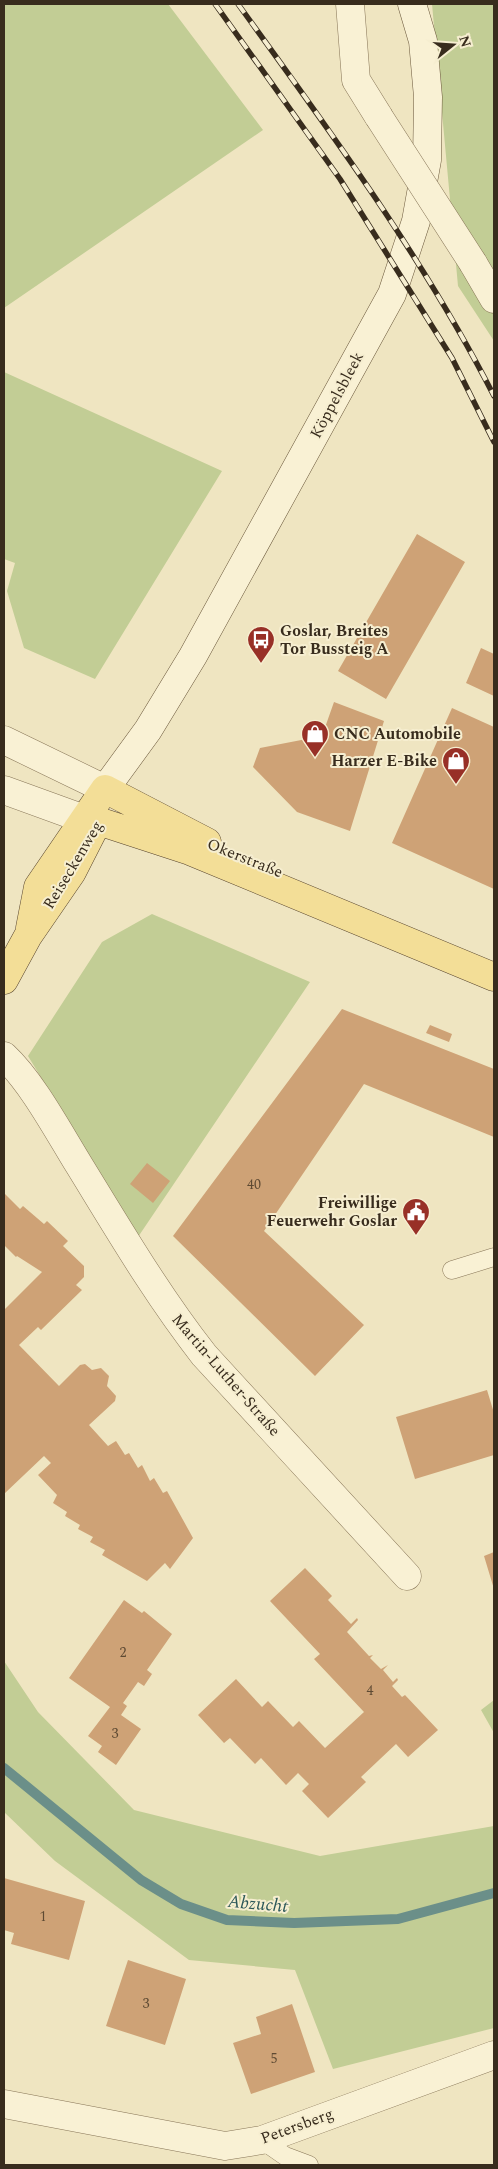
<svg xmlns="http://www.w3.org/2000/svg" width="498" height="2169" font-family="Spectral,serif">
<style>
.green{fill:#c2cd95}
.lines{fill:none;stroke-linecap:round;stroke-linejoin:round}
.stream{stroke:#6b8f89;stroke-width:10}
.building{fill:#cea276}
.lane-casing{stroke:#887658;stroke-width:19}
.street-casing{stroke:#887658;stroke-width:29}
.secondary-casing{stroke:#6a573b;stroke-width:29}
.primary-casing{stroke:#56432d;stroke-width:29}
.lane{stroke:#f9f1d4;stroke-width:18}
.street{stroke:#f9f1d4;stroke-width:28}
.secondary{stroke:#f9f1d4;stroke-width:28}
.primary{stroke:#f3de97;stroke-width:28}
.rail-casing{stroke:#382c1d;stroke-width:5.5}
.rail{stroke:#f6eed0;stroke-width:4;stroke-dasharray:11;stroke-linecap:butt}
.street-bridge-casing{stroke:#887658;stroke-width:29;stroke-linecap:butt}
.street-bridge{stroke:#f9f1d4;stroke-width:28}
.labels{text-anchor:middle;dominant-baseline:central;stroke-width:4;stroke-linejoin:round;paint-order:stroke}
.number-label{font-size:14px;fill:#5e4a33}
.street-label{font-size:16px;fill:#382c1d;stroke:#f6eed0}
.poi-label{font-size:16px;font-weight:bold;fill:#382c1d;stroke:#f6eed0;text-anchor:start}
.water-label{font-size:18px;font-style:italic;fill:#2c5758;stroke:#f6eed0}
</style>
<rect width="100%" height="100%" fill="#efe5c1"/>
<path class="green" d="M 4,4 L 168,4 L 263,130 L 4,308 Z
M 432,4 L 494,4 L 494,341 L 458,286 Z
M 4,372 L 222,471 L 95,679 L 24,648 L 7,591 L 15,563 L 4,559 Z
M 152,914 L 310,982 L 138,1237 L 28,1056 L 102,942 Z
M 4,1661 L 38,1712 L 134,1810 L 320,1856 L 494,1826 L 494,2028 L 333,2069 L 295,1970 L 189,1960 L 55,1861 L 4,1812 Z
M 494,1700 L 494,1733 L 481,1710 Z"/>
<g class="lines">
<path class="stream" d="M 4,1768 L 141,1880 L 181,1904 L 227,1920 L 294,1923 L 398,1919 L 494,1893"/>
</g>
<path class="building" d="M 417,534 L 465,562 L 386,699 L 338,671 Z
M 481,648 L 494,654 L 494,696 L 466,683 Z
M 334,702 L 384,721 L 350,831 L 297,812 L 253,767 L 260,748 L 322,736 Z
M 452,708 L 494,727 L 494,889 L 392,843 Z
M 342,1009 L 494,1069 L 494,1137 L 364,1084 L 264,1231 L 364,1325 L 315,1376 L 173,1236 Z
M 430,1025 L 452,1034 L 449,1042 L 426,1033 Z
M 147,1163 L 170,1181 L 153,1203 L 130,1184 Z
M 4,1193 L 20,1209 L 23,1206 L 44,1224 L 47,1221 L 68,1241 L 63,1246 L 84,1266 L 84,1277 L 76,1285 L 82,1290 L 41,1330 L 38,1327 L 19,1345 L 59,1386 L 80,1365 L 85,1364 L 92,1370 L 101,1368 L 109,1376 L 107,1386 L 116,1396 L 115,1401 L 89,1425 L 108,1446 L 116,1441 L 125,1455 L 129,1453 L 138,1468 L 142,1465 L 150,1481 L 154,1478 L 163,1493 L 167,1491 L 193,1538 L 170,1569 L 165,1563 L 147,1581 L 102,1555 L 105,1550 L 90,1542 L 93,1537 L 78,1529 L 80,1525 L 65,1516 L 67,1512 L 53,1503 L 57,1495 L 38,1475 L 51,1463 L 44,1456 L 4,1494 L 4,1310 L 42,1272 L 17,1256 L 16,1257 L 4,1245 Z
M 487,1390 L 494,1413 L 494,1455 L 415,1479 L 396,1417 Z
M 494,1552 L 494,1589 L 484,1556 Z
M 305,1568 L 332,1596 L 328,1600 L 351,1624 L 357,1618 L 358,1620 L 347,1632 L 369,1656 L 373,1655 L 370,1658 L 381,1669 L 388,1665 L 383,1670 L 393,1682 L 397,1678 L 398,1680 L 392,1686 L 402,1697 L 405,1695 L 438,1730 L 408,1757 L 396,1744 L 361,1777 L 366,1782 L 328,1818 L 302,1791 L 309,1784 L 298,1773 L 286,1785 L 261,1758 L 255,1764 L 230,1738 L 224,1743 L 198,1715 L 236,1679 L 262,1707 L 268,1701 L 293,1727 L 299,1721 L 325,1748 L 364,1712 L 314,1659 L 320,1654 L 270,1601 Z
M 124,1600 L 142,1613 L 144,1611 L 172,1634 L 147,1670 L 152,1674 L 144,1686 L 138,1682 L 123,1703 L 127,1706 L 121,1715 L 141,1729 L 116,1765 L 98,1752 L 102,1746 L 88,1736 L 110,1707 L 69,1678 Z
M 4,1878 L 85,1901 L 69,1960 L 11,1944 L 14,1933 L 4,1930 Z
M 128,1960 L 186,1979 L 165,2045 L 106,2026 Z
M 292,2004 L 315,2072 L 251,2094 L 233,2043 L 261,2034 L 256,2017 Z"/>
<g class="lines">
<defs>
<path id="lane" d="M 452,1270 L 494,1257
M 262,2140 L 285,2156 L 309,2165"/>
<path id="street" d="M 350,4 L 356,80 L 379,117
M 473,263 L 494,299
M 4,740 L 105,789
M 4,790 L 84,819
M 4,1056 C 32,1082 58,1131 79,1165 C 119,1230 157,1295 204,1355 L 407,1576
M 4,2104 L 225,2146 L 262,2140 L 494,2055"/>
<path id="secondary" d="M 105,789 L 148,730 L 193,656 L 392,294 L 416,221 L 427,160 L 428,97 L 423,41 L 412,4"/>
<path id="primary" d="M 30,928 L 38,887 L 105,789 L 207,842
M 4,980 L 28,936 L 72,872 L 98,821 L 190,851 L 494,977"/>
</defs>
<use href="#lane" class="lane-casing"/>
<use href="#street" class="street-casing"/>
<use href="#secondary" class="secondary-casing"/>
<use href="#primary" class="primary-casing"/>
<use href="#lane" class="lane"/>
<use href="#street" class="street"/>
<use href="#secondary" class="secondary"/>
<use href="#primary" class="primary"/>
<defs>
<path id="rail" d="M 215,4 L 340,179 L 452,358 L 494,442
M 238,4 C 329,130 423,257 494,396"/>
</defs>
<use href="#rail" class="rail-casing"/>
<use href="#rail" class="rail"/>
<defs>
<path id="street-bridge" d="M 379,117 L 473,263"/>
</defs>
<use href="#street-bridge" class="street-bridge-casing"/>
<use href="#street-bridge" class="street-bridge"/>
</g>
<defs>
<symbol id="bus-pin" viewBox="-11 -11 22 30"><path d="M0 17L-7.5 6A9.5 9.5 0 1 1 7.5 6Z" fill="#983027" stroke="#f6eed0"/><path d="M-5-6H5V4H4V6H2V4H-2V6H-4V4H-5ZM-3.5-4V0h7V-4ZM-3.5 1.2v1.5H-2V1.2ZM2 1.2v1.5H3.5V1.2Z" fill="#fff"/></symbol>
<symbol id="shop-pin" viewBox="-11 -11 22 30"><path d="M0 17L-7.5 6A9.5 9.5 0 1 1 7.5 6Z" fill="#983027" stroke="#f6eed0"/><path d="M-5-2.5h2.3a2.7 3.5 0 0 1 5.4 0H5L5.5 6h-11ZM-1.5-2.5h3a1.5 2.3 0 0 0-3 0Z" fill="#fff"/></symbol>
<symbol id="civic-pin" viewBox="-11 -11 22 30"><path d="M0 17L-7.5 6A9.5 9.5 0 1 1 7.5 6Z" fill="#983027" stroke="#f6eed0"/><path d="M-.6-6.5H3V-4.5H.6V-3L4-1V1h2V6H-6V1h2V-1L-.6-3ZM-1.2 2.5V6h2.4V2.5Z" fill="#fff"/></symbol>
</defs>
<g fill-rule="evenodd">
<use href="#bus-pin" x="245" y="624" width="32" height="43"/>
<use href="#shop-pin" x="299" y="718" width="32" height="43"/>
<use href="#shop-pin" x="440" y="745" width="32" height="43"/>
<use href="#civic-pin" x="400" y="1196" width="32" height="43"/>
</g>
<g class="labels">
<g class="number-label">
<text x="254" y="1184">40</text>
<text x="123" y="1652">2</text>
<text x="370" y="1690">4</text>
<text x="115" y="1733">3</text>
<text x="43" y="1916">1</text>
<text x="146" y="2003">3</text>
<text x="274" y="2058">5</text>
</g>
<g class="street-label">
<text transform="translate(337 395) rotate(-62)">Köppelsbleek</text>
<text transform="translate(245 858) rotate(22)">Okerstraße</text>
<text transform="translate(73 865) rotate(-59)">Reiseckenweg</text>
<text transform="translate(226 1375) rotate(49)">Martin-Luther-Straße</text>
<text transform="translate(297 2126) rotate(-20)">Petersberg</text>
</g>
<g class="poi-label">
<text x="280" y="631">Goslar, Breites<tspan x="280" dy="18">Tor Bussteig A</tspan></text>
<text x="334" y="734">CNC Automobile</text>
<text x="437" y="761" text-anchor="end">Harzer E-Bike</text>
<text x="397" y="1203" text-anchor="end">Freiwillige<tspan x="397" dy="18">Feuerwehr Goslar</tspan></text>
</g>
<g class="water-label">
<text transform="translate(258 1904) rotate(5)">Abzucht</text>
</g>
</g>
<rect width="498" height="2169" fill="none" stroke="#382c1d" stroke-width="10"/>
<g transform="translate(453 45) rotate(73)" stroke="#f6eed0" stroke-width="4" paint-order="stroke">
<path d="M0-4L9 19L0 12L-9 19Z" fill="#382c1d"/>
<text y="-8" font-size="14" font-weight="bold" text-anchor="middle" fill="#382c1d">N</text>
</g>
</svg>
